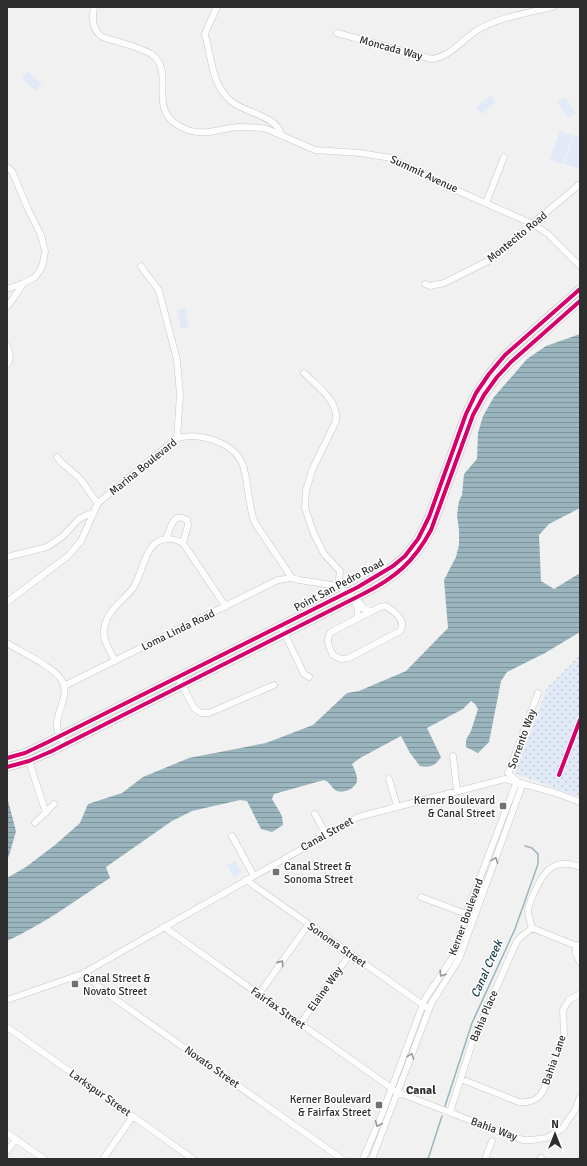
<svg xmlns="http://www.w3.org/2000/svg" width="587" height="1166" font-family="Signika,sans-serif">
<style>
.park{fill:url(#park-dots)}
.pitch{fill:#e1eaf6}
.water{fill:url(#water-rules)}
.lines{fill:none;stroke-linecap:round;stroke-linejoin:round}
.stream{stroke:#9ab5bd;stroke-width:1.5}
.minor-casing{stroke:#c7c7c8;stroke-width:7}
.major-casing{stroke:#c8bec1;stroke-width:9}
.minor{stroke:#fdfdfd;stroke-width:6}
.major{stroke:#f8f3f4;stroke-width:8}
.cycleway-casing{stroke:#fff;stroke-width:6}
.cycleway{stroke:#d6006c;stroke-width:4}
.oneway{stroke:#969696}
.poi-dot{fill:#727273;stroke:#fff;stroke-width:1.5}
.labels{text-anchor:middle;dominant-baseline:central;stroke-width:3;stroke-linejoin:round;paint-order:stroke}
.street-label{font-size:11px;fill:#2e2e2f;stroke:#fff}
.poi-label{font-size:11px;fill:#2e2e2f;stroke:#fff;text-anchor:end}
.water-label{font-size:12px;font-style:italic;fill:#133943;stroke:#fff}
.neighbourhood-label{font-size:12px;font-weight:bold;fill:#2e2e2f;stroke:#fff}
</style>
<defs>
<pattern id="park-dots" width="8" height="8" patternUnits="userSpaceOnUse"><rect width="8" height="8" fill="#e1eaf6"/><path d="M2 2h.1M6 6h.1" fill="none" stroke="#c1c9d3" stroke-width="1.8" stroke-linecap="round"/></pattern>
<pattern id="water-rules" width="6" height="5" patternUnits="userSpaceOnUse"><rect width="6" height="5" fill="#9ab5bd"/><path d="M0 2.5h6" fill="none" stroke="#7e949a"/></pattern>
</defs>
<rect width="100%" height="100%" fill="#f1f1f1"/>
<path class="park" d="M 580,655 L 580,797 L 515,773 L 547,688 Z"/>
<path class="pitch" d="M 28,71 L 42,85 L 35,91 L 22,78 Z
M 491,95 L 496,102 L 482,114 L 476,107 Z
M 565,97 L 576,113 L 568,118 L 557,102 Z
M 560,131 L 572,135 L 563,164 L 550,160 Z
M 574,135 L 580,137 L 580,162 L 578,168 L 564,164 Z
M 185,308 L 189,327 L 181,329 L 177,310 Z
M 235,861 L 242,872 L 234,877 L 227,865 Z"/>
<path class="water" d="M 580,334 L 580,508 L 549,524 L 539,535 L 541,581 L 554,589 L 580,573 L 580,632 L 545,653 L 507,672 L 501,681 L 489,742 L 478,753 L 466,747 L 466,740 L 471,731 L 478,709 L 475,704 L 471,701 L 463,709 L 427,728 L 441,757 C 435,766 430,768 420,766 L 410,753 L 401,736 L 360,758 L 352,764 C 354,769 357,774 357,779 C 358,788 343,795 335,790 C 331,787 330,782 324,780 L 274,794 L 272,799 L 282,816 L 283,825 L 272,832 L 261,829 L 247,801 L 240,800 L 192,811 L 172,821 L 106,867 L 110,878 C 76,900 44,924 7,941 L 7,878 L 26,867 L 55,845 L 80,823 L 88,804 L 122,793 L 143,777 L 189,758 L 266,743 L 313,725 L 347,693 L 359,691 L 406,671 L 448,628 L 444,580 L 456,557 L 459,545 L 459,530 L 457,515 L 459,501 L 462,495 L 464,474 L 477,459 L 478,433 L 483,416 L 494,397 L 527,359 L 546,346 Z
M 7,797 L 16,831 L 9,856 L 7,858 Z"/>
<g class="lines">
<path class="stream" d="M 445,1106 L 472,1023 L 515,929 L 538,864 L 538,854 L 532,848 L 525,846
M 428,1159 L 442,1116"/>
<defs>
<path id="minor" d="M 94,7 C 92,19 92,29 102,37 C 115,41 145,48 154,56 C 176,77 143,114 188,130 C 205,136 220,129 237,127 C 247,127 257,127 267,129 L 315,150 L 360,153 L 391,158 L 449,187 L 533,224 L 548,234 L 580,266
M 217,7 L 206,31 L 205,35 C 212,58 211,85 232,102 C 244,112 279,117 281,135
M 337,33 L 432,59 C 451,56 461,41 476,31 C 499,17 527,13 553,7
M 7,167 L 12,171 L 28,209 L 41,235 L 45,251 L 43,263 L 41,269 L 35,277 L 24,283 L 7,307
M 486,203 L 504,157
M 141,266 C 146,275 154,282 159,291 L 177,360 L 180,395 L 177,438
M 425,284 L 430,286 L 444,283 L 488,261 L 580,184
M 7,289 L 24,283
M 7,345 C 9,352 12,359 7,365
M 304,373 C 317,386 339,401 336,421 L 313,468 L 306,490 L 305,508 L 314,534 L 324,554 L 340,571 L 338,586
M 57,457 C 63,466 73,471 80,479 C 87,487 91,496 98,503
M 166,539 C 171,528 172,511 187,520 L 188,525 L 183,543
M 7,557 L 47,547 L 63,536 L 79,519 L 87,515 L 94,513
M 354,599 L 358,609 L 357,618
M 7,602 L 68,556 L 81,541 L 98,503 L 177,438 C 201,432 238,443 244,469 C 249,487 248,506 255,523 L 292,578 L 299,580 L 338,586 L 360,603 L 364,609 L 371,611
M 386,606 C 395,612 407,621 400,631 L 349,658 L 341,659 L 333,655 C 329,647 325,640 331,632 L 380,607 Z
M 281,626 L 304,674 L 309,677
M 7,643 C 21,652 52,666 61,679 C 71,694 57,709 57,724 C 56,732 61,738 64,744
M 115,661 C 111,652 102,640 104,630 C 106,611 122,602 133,588 C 142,575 144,551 157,542 C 165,537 176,539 183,543 L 226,607
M 178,677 L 194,708 L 201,713 L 209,713 L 274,685
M 64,686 L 278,580 L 292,578
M 453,756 L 457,791
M 29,761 L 46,813
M 389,779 L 397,806
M 517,781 L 508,773 L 509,771 L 538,693
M 315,814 L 326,834
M 35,823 L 54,804
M 232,836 L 254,876
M 246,880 L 426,1007
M 421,897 L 469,915
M 164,927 L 397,1092 L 495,1130 L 523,1140 L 532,1140 L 546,1138 L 562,1129 L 575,1110 L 580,1097
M 579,945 C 573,950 577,956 580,962
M 577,946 L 532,928 C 531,923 528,916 528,910 C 529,903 533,895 536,889 C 545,868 557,858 580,867
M 86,972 L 92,981 L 112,997 L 342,1159
M 259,994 L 308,925
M 7,1000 L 82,974 L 358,817 L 505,779 L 553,792 L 580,802
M 300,1024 L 350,954
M 7,1027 L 193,1159
M 461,1079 L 519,1102 C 531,1103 539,1100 544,1089 L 564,1034 L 563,1010 L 569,1000 L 580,994
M 450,1112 L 473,1040 L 517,941 L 522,936 L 532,928
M 7,1133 L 44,1159
M 7,1151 L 16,1139
M 103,1159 L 133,1116
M 363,1159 L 379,1122 L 425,999 L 453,957 L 466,914 L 517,781
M 372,1159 L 431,1004 L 459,959 L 523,783
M 485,1159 L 492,1141
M 540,1159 L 541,1158"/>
<path id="major" d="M 7,758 L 25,753 L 46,743 L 358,587 L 393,566 L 405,556 L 418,539 L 429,517 L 466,414 L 476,393 L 489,374 L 505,355 L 580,289
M 7,767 L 29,761 L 52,751 L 363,594 C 395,578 414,562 431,530 L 473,415 L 484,395 L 497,377 L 511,362 L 580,301"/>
</defs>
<use href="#minor" class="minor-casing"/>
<use href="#major" class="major-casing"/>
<use href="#minor" class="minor"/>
<use href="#major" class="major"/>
<defs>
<path id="cycleway" d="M 7,758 L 25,753 L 46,743 L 358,587 L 393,566 L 405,556 L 418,539 L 429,517 L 466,414 L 476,393 L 489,374 L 505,355 L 580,289
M 7,767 L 29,761 L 52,751 L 363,594 C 395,578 414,562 431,530 L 473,415 L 484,395 L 497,377 L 511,362 L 580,301
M 559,775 L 580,720"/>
</defs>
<use href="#cycleway" class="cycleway-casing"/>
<use href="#cycleway" class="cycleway"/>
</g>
<defs><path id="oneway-chevron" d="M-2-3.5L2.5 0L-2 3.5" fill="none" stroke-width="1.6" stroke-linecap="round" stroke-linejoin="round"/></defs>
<g class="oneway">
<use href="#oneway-chevron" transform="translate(495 860) rotate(-69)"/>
<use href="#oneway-chevron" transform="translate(281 963) rotate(-55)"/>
<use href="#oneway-chevron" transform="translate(442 974) rotate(123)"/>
<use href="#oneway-chevron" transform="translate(411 1056) rotate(-69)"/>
<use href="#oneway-chevron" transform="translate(378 1124) rotate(112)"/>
</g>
<g class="poi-dot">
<rect x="499" y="802" width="8" height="8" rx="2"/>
<rect x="272" y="868" width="8" height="8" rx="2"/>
<rect x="71" y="980" width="8" height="8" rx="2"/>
<rect x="375" y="1101" width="8" height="8" rx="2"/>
</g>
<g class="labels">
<g class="street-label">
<text transform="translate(391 48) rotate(15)">Moncada Way</text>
<text transform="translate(424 174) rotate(25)">Summit Avenue</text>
<text transform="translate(517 237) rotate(-39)">Montecito Road</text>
<text transform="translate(143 467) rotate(-39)">Marina Boulevard</text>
<text transform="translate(339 585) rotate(-28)">Point San Pedro Road</text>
<text transform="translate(178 630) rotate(-26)">Loma Linda Road</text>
<text transform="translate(522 739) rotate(-70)">Sorrento Way</text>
<text transform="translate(327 834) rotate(-29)">Canal Street</text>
<text transform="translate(466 917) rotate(-70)">Kerner Boulevard</text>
<text transform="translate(337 945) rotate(35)">Sonoma Street</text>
<text transform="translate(325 989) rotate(-55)">Elaine Way</text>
<text transform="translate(278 1008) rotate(35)">Fairfax Street</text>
<text transform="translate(484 1016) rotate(-67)">Bahia Place</text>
<text transform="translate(554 1060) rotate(-71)">Bahia Lane</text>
<text transform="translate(212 1067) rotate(35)">Novato Street</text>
<text transform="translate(100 1093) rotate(35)">Larkspur Street</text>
<text transform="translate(494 1129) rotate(20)">Bahia Way</text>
</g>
<g class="poi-label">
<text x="495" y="800">Kerner Boulevard<tspan x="495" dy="13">&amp; Canal Street</tspan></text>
<text x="284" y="866" text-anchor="start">Canal Street &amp;<tspan x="284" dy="13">Sonoma Street</tspan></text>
<text x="83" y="978" text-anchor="start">Canal Street &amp;<tspan x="83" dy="13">Novato Street</tspan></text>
<text x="371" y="1099">Kerner Boulevard<tspan x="371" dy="13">&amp; Fairfax Street</tspan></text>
</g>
<g class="water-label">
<text transform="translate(487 969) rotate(-66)">Canal Creek</text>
</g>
<g class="neighbourhood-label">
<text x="421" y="1090">Canal</text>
</g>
</g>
<rect width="587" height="1166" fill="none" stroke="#2e2e2f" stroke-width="16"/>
<g transform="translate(555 1134)" stroke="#ffffff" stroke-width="3" paint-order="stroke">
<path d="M0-3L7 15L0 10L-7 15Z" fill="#2e2e2f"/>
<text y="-6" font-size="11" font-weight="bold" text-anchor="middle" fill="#2e2e2f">N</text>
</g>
</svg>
